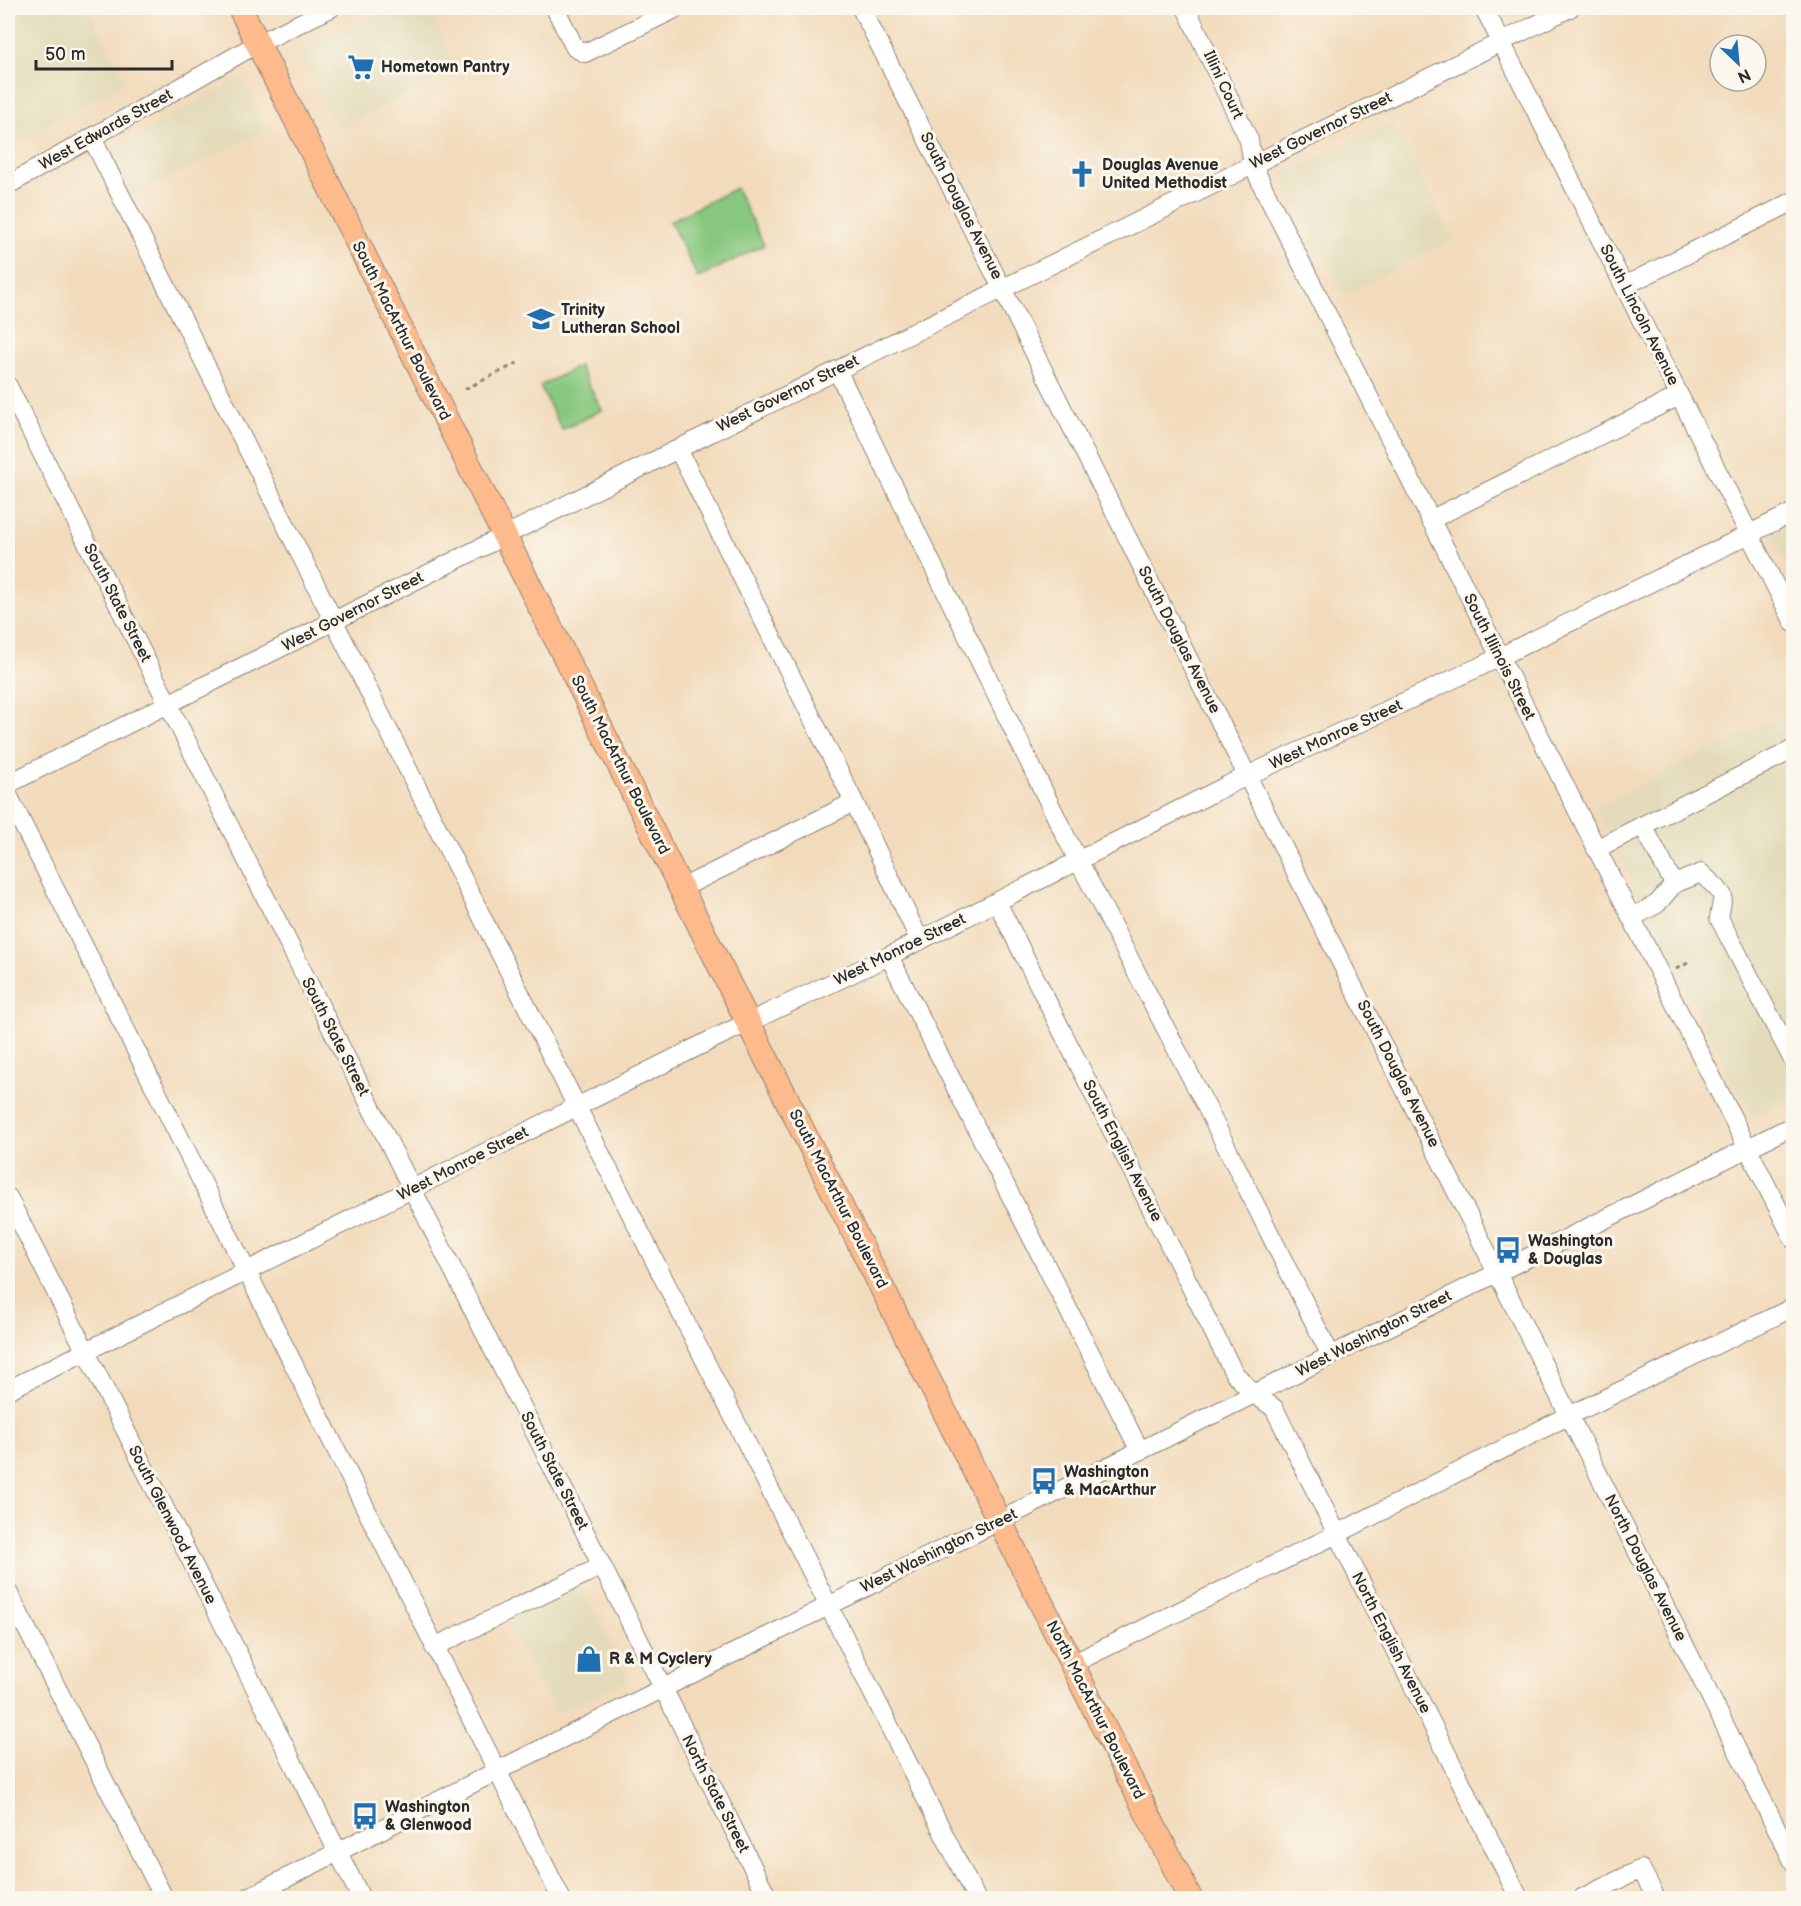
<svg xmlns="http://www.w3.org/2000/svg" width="1801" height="1906" font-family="'Balsamiq Sans',sans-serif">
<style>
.built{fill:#e3dbba}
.green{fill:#87c77e;stroke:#597954;stroke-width:1.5}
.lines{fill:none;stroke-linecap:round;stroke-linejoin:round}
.minor-casing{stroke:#8e8374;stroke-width:20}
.major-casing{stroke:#8e8374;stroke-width:26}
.path{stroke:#8e8374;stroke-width:3;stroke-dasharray:4.5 4.5;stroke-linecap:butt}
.minor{stroke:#fff;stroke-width:18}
.major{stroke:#fcba8d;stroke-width:24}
.labels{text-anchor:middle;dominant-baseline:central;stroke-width:6;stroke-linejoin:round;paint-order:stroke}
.poi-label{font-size:16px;font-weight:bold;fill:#2b2b2b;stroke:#fbf7ec;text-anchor:start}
.street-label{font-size:16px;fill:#2b2b2b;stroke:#fbf7ec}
</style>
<rect width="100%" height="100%" fill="#fbf7ec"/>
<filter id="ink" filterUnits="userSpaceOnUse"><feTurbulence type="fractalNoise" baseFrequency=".0167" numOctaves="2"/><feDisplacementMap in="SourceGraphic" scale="12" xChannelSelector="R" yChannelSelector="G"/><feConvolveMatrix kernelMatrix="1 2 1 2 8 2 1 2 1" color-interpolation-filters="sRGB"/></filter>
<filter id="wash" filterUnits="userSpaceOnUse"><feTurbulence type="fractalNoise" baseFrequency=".008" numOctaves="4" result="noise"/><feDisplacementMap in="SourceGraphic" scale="24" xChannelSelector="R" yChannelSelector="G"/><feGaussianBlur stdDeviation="1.35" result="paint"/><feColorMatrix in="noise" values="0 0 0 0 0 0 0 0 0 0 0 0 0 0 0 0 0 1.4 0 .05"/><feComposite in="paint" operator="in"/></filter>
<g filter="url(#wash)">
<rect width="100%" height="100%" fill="#f2dbbc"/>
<path class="built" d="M 8,8 L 88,8 L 126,82 L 8,148 Z
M 391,8 L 427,8 L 458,69 L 337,130 L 298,52 Z
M 241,77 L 267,129 L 130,197 L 108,151 Z
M 1392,122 L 1453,240 L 1344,294 L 1283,175 Z
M 1793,523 L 1793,579 L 1773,537 L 1778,531 Z
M 1793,709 L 1793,1098 L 1752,1119 L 1594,808 Z
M 578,1581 L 628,1679 L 555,1714 L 506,1617 Z"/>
<path class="green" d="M 736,188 L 764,245 L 698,278 L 670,221 Z
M 579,366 L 602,410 L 562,430 L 540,386 Z"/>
</g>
<g filter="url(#ink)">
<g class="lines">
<defs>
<path id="minor" d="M 555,8 L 575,48 L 585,53 L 677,8
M 861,8 L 1794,1863
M 1186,8 L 1249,140 L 1253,165 L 1263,187 L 1794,1240
M 1484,8 L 1794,623
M 92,138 L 577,1107 L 976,1898
M 8,185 L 257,44 L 331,8
M 1624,286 L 1794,201
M 837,370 L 1065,835 L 1205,1104 L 1331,1356
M 8,386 L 602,1566 L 768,1898
M 678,449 L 854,802 L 920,941
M 1430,520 L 1679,396
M 8,784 L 678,449 L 1570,8
M 8,795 L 561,1898
M 1643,826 L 1674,884
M 1596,849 L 1794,749
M 682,888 L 854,802
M 997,902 L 1234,1373 L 1254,1394 L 1274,1408 L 1519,1898
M 1631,918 L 1657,904 L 1674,884 L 1701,873 L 1717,888 L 1723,896 L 1719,918 L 1794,1062
M 889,956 L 1140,1451
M 8,1197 L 361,1898
M 8,1390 L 713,1039 L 889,956 L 1228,785 L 1479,667 L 1794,512
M 8,1592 L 164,1898
M 434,1647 L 602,1566
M 1072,1664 L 1337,1534 L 1550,1425 L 1794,1307
M 247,1898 L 497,1771 L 1794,1125
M 1582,1898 L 1641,1869 L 1656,1898"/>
<path id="major" d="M 240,8 L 764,1054 L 1190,1898"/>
</defs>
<use href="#minor" class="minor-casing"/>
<use href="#major" class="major-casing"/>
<path class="path" d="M 465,389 L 520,362
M 1676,969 L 1688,963"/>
<use href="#minor" class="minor"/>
<use href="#major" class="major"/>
</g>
</g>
<defs>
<symbol id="supermarket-bare" viewBox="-9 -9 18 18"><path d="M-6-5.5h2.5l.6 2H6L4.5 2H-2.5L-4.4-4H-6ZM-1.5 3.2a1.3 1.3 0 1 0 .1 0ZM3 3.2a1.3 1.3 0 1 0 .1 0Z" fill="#1f6fb2" stroke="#fbf7ec" stroke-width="2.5" paint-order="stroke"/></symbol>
<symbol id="church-bare" viewBox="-9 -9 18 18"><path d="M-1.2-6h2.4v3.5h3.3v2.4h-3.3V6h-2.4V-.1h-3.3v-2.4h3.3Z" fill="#1f6fb2" stroke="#fbf7ec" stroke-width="2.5" paint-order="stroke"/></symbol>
<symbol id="school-bare" viewBox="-9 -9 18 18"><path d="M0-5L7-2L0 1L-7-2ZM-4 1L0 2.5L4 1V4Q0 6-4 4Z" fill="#1f6fb2" stroke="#fbf7ec" stroke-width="2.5" paint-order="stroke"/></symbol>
<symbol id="bus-bare" viewBox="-9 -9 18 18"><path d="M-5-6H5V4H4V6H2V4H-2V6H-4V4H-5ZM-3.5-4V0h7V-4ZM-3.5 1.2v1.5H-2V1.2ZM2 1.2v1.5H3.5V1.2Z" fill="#1f6fb2" stroke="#fbf7ec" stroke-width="2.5" paint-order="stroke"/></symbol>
<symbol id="shop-bare" viewBox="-9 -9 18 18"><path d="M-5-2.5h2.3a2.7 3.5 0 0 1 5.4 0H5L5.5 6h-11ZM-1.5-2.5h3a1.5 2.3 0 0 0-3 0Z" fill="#1f6fb2" stroke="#fbf7ec" stroke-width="2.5" paint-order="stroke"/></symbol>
</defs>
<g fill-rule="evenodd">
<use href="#supermarket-bare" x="342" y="48" width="38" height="38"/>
<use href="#church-bare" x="1063" y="155" width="38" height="38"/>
<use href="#school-bare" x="522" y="300" width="38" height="38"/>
<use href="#bus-bare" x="1489" y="1231" width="38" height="38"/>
<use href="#bus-bare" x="1025" y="1462" width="38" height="38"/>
<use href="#shop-bare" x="570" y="1640" width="38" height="38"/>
<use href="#bus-bare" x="346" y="1797" width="38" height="38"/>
</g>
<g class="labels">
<g class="poi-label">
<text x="381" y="67">Hometown Pantry</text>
<text x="1102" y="165">Douglas Avenue<tspan x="1102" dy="18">United Methodist</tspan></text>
<text x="561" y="310">Trinity<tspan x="561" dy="18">Lutheran School</tspan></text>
<text x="1528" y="1241">Washington<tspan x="1528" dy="18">&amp; Douglas</tspan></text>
<text x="1064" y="1472">Washington<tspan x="1064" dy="18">&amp; MacArthur</tspan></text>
<text x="609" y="1659">R &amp; M Cyclery</text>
<text x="385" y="1807">Washington<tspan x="385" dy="18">&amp; Glenwood</tspan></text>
</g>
<g class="street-label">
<text transform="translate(1223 85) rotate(65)">Illini Court</text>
<text transform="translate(106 130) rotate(-29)">West Edwards Street</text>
<text transform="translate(1321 131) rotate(-26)">West Governor Street</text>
<text transform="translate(961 206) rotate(63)">South Douglas Avenue</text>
<text transform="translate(1639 315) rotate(63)">South Lincoln Avenue</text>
<text transform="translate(401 331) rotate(63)">South MacArthur Boulevard</text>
<text transform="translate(788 394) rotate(-26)">West Governor Street</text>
<text transform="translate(117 603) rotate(63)">South State Street</text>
<text transform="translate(353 612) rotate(-27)">West Governor Street</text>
<text transform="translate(1179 640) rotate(63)">South Douglas Avenue</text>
<text transform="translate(1499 657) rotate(63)">South Illinois Street</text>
<text transform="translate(1336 735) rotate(-25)">West Monroe Street</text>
<text transform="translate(620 765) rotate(63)">South MacArthur Boulevard</text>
<text transform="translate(900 950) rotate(-26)">West Monroe Street</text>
<text transform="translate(335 1037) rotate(63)">South State Street</text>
<text transform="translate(1398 1074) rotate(63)">South Douglas Avenue</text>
<text transform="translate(1122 1151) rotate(63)">South English Avenue</text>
<text transform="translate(463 1164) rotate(-27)">West Monroe Street</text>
<text transform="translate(838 1199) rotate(63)">South MacArthur Boulevard</text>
<text transform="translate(1374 1334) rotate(-27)">West Washington Street</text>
<text transform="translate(554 1471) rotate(63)">South State Street</text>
<text transform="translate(172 1525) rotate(63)">South Glenwood Avenue</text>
<text transform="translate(939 1551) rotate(-26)">West Washington Street</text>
<text transform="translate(1645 1568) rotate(63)">North Douglas Avenue</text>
<text transform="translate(1391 1643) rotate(63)">North English Avenue</text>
<text transform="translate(1095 1710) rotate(63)">North MacArthur Boulevard</text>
<text transform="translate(715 1794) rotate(63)">North State Street</text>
</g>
</g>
<rect width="1801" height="1906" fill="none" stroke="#fbf7ec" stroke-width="30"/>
<g transform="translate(1738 63) rotate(154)"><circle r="28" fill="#fbf7ec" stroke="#a8a59f" stroke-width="1.5"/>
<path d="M0-4.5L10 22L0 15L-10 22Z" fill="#1f6fb2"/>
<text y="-9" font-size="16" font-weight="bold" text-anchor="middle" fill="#2b2b2b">N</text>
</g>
<path d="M36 60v9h136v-9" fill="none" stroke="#2b2b2b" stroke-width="3"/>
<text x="45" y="60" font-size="18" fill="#2b2b2b" stroke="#fbf7ec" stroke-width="4.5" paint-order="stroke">50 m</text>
</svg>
